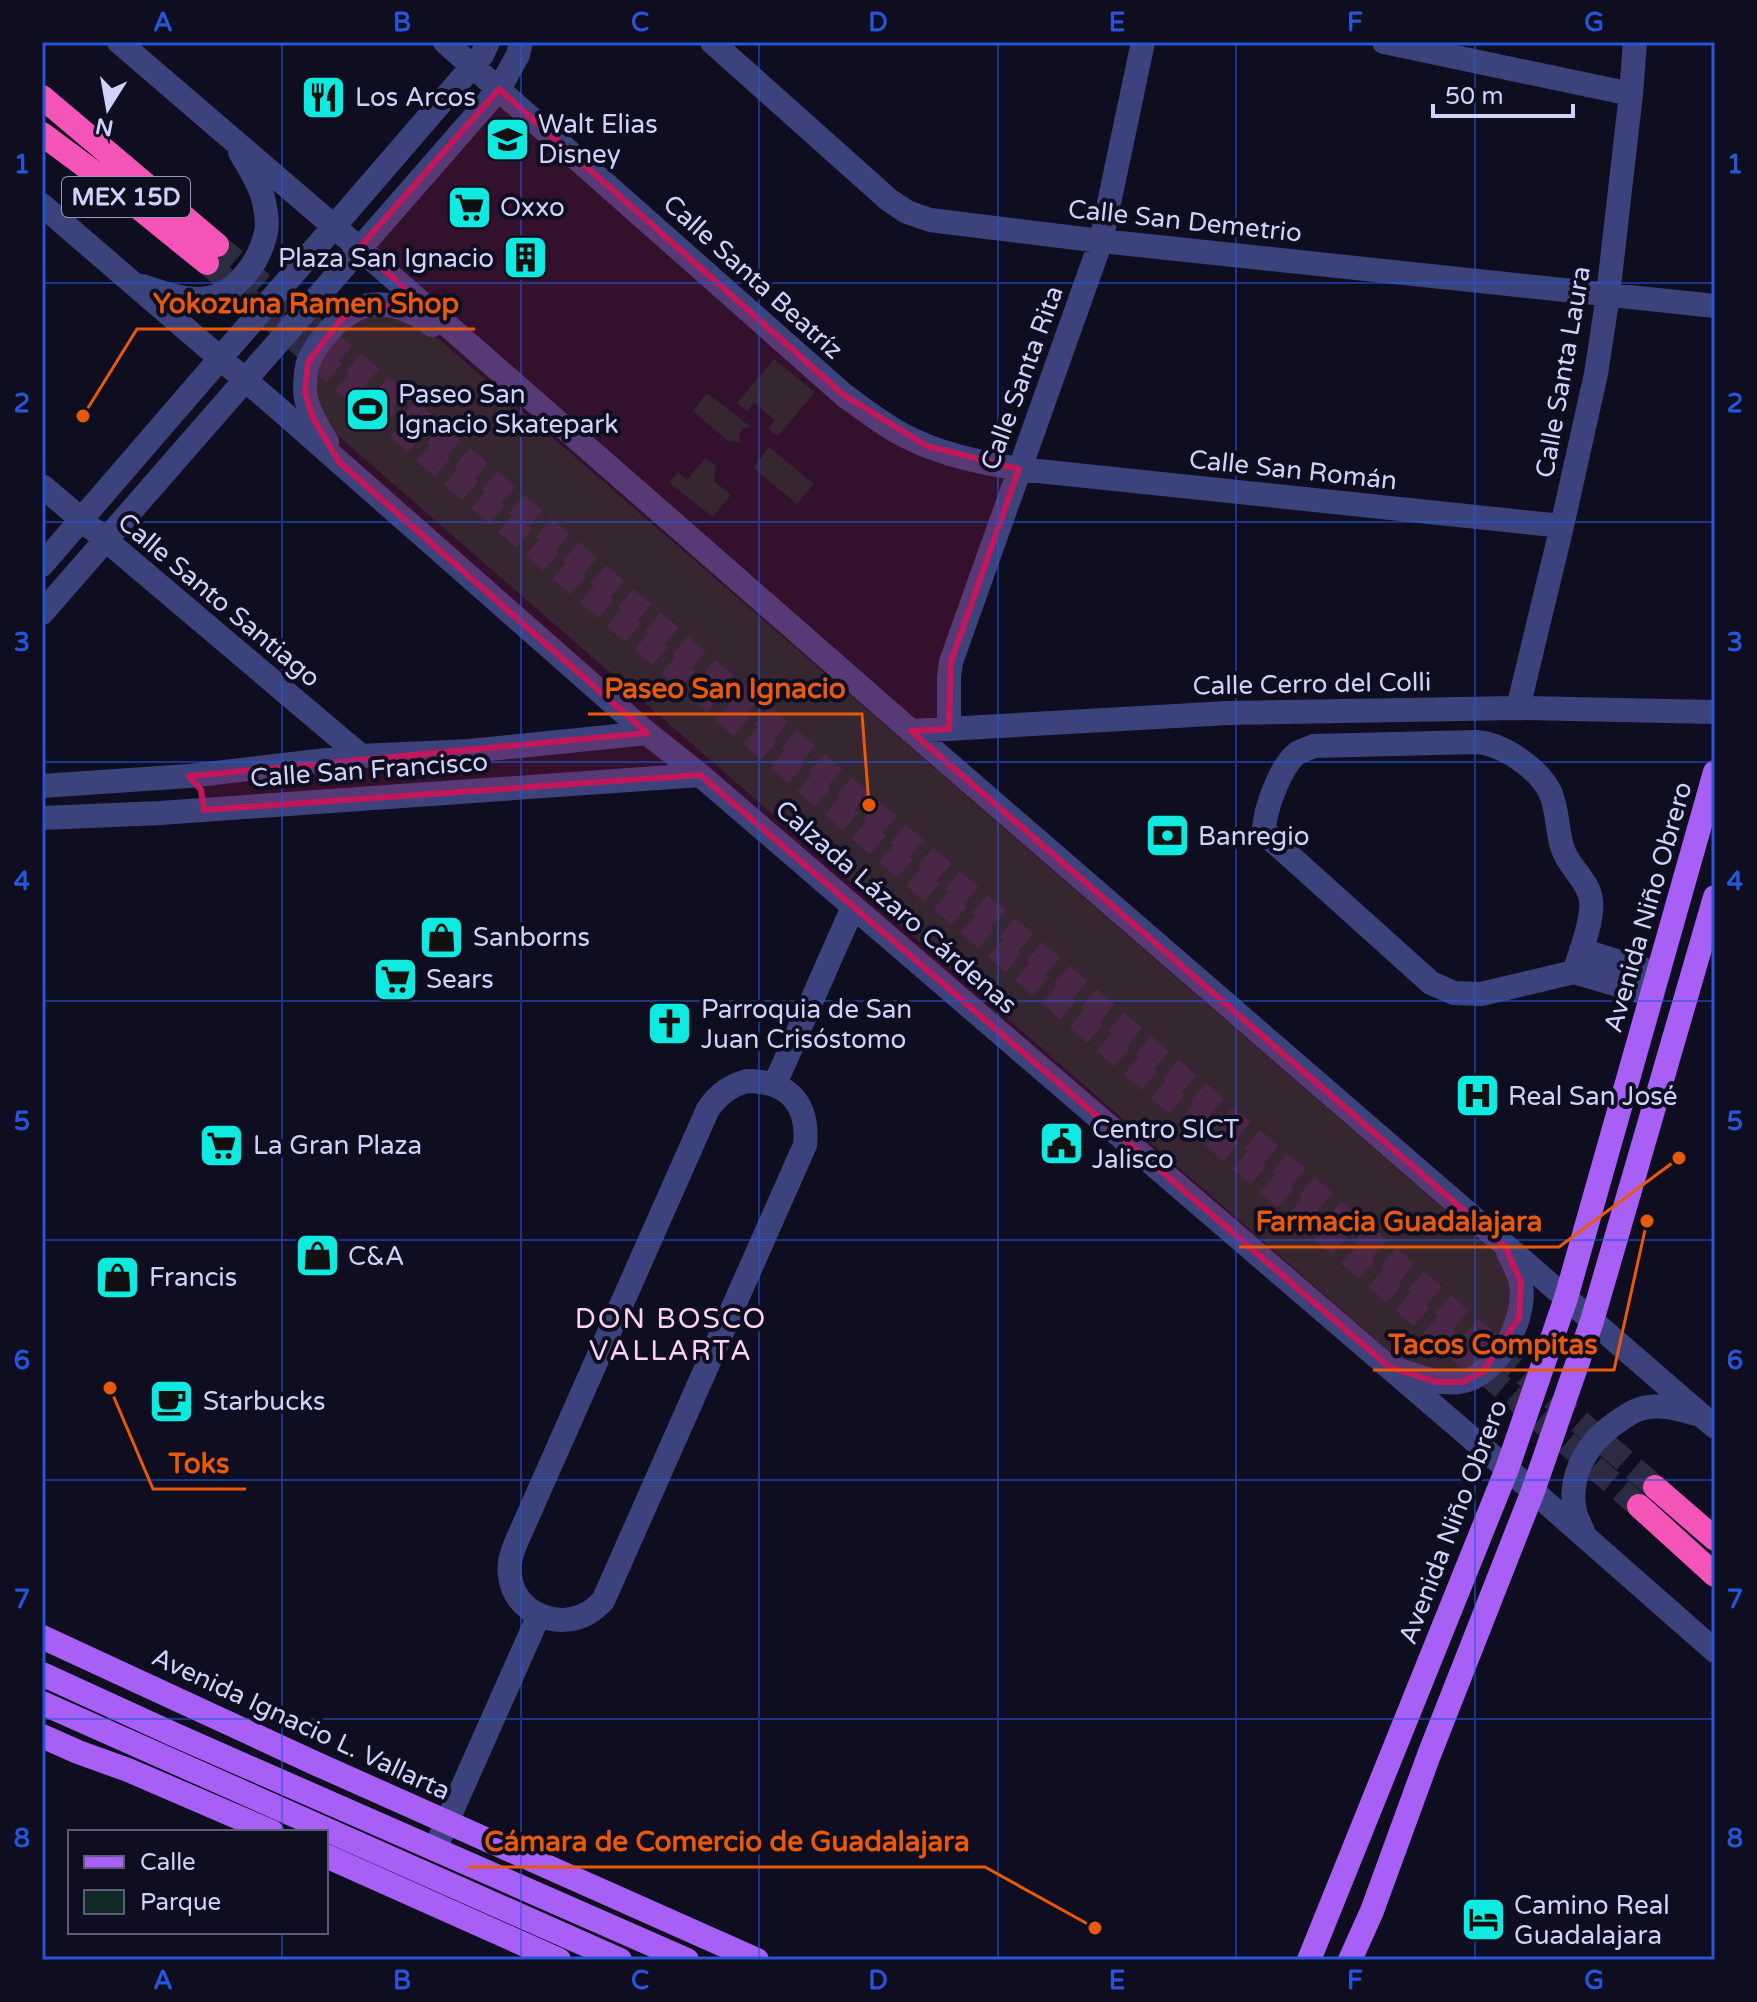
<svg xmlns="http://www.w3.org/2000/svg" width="1757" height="2002" font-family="'Varela Round',sans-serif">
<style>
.green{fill:#122a26}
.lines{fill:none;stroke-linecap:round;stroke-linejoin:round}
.highway-tunnel{stroke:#2c2b41;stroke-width:24;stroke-dasharray:24 12;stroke-linecap:butt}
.minor{stroke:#3c437c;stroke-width:24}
.major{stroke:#a85ff5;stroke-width:24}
.highway{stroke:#f454b7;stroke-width:24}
.marked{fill:#c2185b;fill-opacity:0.2;stroke:#c2185b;stroke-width:6;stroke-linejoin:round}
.grid{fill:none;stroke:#2655da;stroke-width:2;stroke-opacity:0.55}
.labels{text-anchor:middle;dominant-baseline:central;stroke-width:8;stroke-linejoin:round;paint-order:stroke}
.shield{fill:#0f0e20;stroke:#9797ba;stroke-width:2}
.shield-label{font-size:24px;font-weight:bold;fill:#d1d2fc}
.poi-label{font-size:26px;fill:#d1d2fc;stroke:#0f0e20;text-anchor:start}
.street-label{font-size:26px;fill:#d1d2fc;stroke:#0f0e20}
.neighbourhood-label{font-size:28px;letter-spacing:2px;fill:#fcd2f3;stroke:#0f0e20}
.leader{fill:none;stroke:#e8590c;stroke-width:3}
.callout-dot{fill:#e8590c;stroke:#0f0e20;stroke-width:3}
.callout-label{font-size:28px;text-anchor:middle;font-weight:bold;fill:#e8590c;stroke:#0f0e20;stroke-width:8;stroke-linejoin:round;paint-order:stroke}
.neatline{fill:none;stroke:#2655da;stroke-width:3}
.grid-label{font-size:26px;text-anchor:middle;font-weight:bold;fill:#2655da}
</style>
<rect width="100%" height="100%" fill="#0f0e20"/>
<path class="green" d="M 379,311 L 426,328 L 1505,1262 L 1516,1288 L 1501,1345 L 1458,1376 L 1410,1369 L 329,428 L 313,407 L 319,358 L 336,333 Z
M 774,359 L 815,392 L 778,436 L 768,429 L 775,420 L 754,403 L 747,411 L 737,403 Z
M 707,393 L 751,427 L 743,428 L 739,434 L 741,443 L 728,441 L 693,411 Z
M 769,447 L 814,484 L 797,504 L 753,468 Z
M 705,458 L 716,466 L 714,481 L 731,495 L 713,517 L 669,483 L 678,472 L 687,480 Z"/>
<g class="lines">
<path class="highway-tunnel" d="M 217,245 L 1655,1487
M 207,263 L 1639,1506"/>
<path class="minor" d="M 119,42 L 359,248 L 911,731 L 1715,1427
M 445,42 L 844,395 C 863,409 881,423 901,434 C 938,454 978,462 1019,469 L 1562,526
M 712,42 L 889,200 L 907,212 L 930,220 L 1101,241 L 1715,306
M 1384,42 L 1631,94
M 42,205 L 279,409 L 647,733 L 700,775 L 1533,1491 L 1715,1651
M 142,286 C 160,292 177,298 196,299 C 233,300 259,264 266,232 C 268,223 266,211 264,202 C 261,185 248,167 240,152
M 327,442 C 318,427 306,409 305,391 C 305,382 306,367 309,360 C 319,339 340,315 362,307 C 384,299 415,311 432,325
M 42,486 L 361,756
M 42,565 L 482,55 L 488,42
M 42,613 L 499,89 L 518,55 L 521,42
M 1518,708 L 1562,526 L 1596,374 L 1608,295 L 1631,94 L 1635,42
M 949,729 L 949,677 L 951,662 L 1101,241 L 1143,42
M 911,731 L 1228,713 L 1518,708 L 1715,712
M 42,786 L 189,776 L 361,756 L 470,751 L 647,733
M 42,818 L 160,813 L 700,775
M 1581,950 L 1658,974
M 1574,972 C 1580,954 1594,918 1591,900 C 1589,882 1571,869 1564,852 C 1556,833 1559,811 1550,792 C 1538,768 1502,743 1475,742 L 1314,746 C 1308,749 1301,750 1296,754 C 1280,768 1266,807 1264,828 L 1272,840 L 1431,983 L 1454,993 L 1481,994 L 1574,972 L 1652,995
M 747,1081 C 789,1081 809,1104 805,1145 L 603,1601 C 598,1605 594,1610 588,1613 C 557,1631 514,1612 510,1576 C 508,1565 511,1555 515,1545 L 708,1109 C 719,1094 729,1086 747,1081 Z
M 775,1084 L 853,907
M 1399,1370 C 1419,1376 1438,1385 1459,1382 C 1497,1378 1530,1315 1520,1280 C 1518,1271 1512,1261 1508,1252
M 1585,1536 C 1582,1528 1577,1520 1575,1512 C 1568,1478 1585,1445 1613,1425 C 1621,1419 1630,1412 1640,1409 C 1658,1403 1678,1409 1696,1414
M 435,1849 L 539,1615"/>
<path class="major" d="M 42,1637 L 319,1765 L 757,1960
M 42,1674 L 173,1734 L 687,1960
M 42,1703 L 620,1960
M 42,1736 L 78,1752 L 128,1770 L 272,1832
M 326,1856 L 559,1960
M 1309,1960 L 1507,1469 L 1566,1298 L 1715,772
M 1350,1960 L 1372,1911 L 1429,1755 L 1533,1491 L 1592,1321 L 1715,897"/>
<path class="highway" d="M 42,97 L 217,245
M 42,134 L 112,186 L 207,263
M 1655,1487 L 1715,1539
M 1639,1506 L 1715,1575"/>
</g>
<path class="marked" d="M 499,89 L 844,395 L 927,446 L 1019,469 L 951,662 L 949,729 L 911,731 L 1505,1246 L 1521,1282 L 1519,1318 L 1483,1372 L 1462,1382 L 1436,1382 L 1389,1367 L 700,775 L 204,810 L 201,790 L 189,776 L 647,733 L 339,462 L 313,418 L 305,392 L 308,362 L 342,318 L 364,306 L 425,306 L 359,248 Z"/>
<path class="grid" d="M 282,42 L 282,1832M 521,42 L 521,1960M 759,42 L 759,1960M 998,42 L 998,1960M 1236,42 L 1236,1960M 1475,42 L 1475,1960M 42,283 L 1715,283M 42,522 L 1715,522M 42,762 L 1715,762M 42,1001 L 1715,1001M 42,1240 L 1715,1240M 42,1480 L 1715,1480M 42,1719 L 1715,1719M 282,1932 L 282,1960"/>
<defs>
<symbol id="restaurant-square" viewBox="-11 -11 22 22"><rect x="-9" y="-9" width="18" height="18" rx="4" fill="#0feae1" stroke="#0f0e20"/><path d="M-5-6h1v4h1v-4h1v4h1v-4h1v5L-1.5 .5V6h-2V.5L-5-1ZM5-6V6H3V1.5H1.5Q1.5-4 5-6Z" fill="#111"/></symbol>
<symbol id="school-square" viewBox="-11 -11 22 22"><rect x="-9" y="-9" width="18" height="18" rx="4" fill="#0feae1" stroke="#0f0e20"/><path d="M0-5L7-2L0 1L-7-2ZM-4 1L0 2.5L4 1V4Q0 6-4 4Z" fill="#111"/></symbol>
<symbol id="supermarket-square" viewBox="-11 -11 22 22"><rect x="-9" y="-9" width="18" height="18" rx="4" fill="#0feae1" stroke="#0f0e20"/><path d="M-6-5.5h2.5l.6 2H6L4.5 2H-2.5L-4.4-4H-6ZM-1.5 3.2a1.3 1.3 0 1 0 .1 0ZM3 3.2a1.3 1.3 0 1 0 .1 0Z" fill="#111"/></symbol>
<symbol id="building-square" viewBox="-11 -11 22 22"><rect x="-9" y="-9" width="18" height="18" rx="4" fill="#0feae1" stroke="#0f0e20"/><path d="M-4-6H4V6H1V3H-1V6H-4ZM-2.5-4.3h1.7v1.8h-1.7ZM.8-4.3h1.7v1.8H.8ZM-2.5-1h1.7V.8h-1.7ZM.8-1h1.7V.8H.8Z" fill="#111"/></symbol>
<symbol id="stadium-square" viewBox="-11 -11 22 22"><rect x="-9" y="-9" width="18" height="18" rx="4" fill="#0feae1" stroke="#0f0e20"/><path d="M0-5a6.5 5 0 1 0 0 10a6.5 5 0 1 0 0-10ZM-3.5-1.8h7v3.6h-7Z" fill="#111"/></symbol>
<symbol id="bank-square" viewBox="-11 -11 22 22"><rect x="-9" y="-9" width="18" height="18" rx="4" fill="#0feae1" stroke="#0f0e20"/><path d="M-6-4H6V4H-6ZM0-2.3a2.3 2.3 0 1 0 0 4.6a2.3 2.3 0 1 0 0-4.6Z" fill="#111"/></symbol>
<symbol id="shop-square" viewBox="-11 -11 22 22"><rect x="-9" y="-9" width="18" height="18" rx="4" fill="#0feae1" stroke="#0f0e20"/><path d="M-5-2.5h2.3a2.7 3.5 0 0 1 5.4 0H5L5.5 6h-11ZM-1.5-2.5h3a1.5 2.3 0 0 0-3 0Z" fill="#111"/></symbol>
<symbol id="church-square" viewBox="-11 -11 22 22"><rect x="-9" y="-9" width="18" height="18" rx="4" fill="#0feae1" stroke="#0f0e20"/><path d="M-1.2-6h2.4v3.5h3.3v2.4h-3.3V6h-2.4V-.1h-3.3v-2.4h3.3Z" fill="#111"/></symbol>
<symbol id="hospital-square" viewBox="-11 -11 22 22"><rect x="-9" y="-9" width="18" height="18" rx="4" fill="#0feae1" stroke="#0f0e20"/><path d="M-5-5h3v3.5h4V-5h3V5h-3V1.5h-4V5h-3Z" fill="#111"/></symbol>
<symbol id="civic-square" viewBox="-11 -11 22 22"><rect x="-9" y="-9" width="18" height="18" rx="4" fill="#0feae1" stroke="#0f0e20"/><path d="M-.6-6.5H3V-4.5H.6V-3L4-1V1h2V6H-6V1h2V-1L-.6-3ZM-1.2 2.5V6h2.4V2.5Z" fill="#111"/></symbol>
<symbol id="cafe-square" viewBox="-11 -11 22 22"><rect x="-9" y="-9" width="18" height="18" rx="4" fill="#0feae1" stroke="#0f0e20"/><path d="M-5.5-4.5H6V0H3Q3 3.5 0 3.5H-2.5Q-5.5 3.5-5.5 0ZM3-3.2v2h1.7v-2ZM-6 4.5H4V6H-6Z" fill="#111"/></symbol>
<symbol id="hotel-square" viewBox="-11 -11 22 22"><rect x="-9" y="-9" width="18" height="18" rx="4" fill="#0feae1" stroke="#0f0e20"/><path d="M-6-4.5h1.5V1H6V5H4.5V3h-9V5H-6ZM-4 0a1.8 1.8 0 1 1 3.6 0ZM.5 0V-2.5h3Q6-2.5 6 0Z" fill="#111"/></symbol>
</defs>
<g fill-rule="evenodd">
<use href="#restaurant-square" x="298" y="72" width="51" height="51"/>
<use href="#school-square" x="482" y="114" width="51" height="51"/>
<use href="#supermarket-square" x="444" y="182" width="51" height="51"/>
<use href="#building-square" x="500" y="232" width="51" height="51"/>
<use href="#stadium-square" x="342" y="384" width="51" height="51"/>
<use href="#bank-square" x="1142" y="810" width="51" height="51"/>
<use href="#shop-square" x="416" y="912" width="51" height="51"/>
<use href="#supermarket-square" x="370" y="954" width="51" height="51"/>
<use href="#church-square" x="644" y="998" width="51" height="51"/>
<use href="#hospital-square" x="1452" y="1070" width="51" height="51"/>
<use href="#civic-square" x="1036" y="1118" width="51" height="51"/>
<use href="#supermarket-square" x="196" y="1120" width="51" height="51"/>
<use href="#shop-square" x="292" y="1230" width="51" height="51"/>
<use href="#shop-square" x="92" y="1252" width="51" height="51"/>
<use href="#cafe-square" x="146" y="1376" width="51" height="51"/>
<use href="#hotel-square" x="1458" y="1894" width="51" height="51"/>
</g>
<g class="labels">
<rect class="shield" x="62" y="177" width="128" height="40" rx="6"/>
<g class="shield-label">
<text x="126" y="197">MEX 15D</text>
</g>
<g class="poi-label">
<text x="355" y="97">Los Arcos</text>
<text x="538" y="124">Walt Elias<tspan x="538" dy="30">Disney</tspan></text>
<text x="500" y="207">Oxxo</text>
<text x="494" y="258" text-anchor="end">Plaza San Ignacio</text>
<text x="398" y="394">Paseo San<tspan x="398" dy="30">Ignacio Skatepark</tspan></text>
<text x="1198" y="836">Banregio</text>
<text x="473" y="937">Sanborns</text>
<text x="426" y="979">Sears</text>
<text x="701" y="1009">Parroquia de San<tspan x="701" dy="30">Juan Crisóstomo</tspan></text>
<text x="1508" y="1096">Real San José</text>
<text x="1092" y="1129">Centro SICT<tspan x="1092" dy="30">Jalisco</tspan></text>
<text x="253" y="1145">La Gran Plaza</text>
<text x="348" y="1256">C&amp;A</text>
<text x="149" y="1277">Francis</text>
<text x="203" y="1401">Starbucks</text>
<text x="1514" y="1905">Camino Real<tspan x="1514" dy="30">Guadalajara</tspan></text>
</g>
<g class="street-label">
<text transform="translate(1185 221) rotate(6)">Calle San Demetrio</text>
<text transform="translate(753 277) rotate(42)">Calle Santa Beatríz</text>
<text transform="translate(1563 372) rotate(-80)">Calle Santa Laura</text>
<text transform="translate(1022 378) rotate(-70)">Calle Santa Rita</text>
<text transform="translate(1293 470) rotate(6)">Calle San Román</text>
<text transform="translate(219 600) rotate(40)">Calle Santo Santiago</text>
<text transform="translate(1312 684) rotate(-1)">Calle Cerro del Colli</text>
<text transform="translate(369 770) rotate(-4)">Calle San Francisco</text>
<text transform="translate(896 907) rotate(41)">Calzada Lázaro Cárdenas</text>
<text transform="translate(1648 907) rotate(-74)">Avenida Niño Obrero</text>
<text transform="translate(1453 1522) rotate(-69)">Avenida Niño Obrero</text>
<text transform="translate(301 1724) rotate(25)">Avenida Ignacio L. Vallarta</text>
</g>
<g class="neighbourhood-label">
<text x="671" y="1319">DON BOSCO<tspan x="671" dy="32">VALLARTA</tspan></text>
</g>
</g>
<path class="leader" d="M83 416L137 329H475M869 805L862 714H588M1679 1158L1559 1247H1239M1647 1221L1614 1370H1373M110 1388L153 1489H246M1095 1928L985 1867H468"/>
<g class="callout-dot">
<circle cx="83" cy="416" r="8"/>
<circle cx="869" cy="805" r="8"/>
<circle cx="1679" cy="1158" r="8"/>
<circle cx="1647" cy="1221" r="8"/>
<circle cx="110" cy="1388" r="8"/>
<circle cx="1095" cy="1928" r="8"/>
</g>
<g class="callout-label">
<text x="306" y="313">Yokozuna Ramen Shop</text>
<text x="725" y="698">Paseo San Ignacio</text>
<text x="1399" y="1231">Farmacia Guadalajara</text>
<text x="1493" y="1354">Tacos Compitas</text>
<text x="199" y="1473">Toks</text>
<text x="727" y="1851">Cámara de Comercio de Guadalajara</text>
</g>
<rect width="1757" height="2002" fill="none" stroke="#0f0e20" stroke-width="88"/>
<rect x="68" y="1830" width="260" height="104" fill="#0f0e20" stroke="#5d5c78" stroke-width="2"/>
<rect x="84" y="1856" width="40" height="12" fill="#a85ff5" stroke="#5d5c78" stroke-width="2"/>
<text x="140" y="1870" font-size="24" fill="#d1d2fc">Calle</text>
<rect x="84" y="1890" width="40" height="24" fill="#122a26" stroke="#5d5c78" stroke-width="2"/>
<text x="140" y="1910" font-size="24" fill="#d1d2fc">Parque</text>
<g transform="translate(108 108) rotate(191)" stroke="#0f0e20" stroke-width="6" paint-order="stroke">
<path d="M0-6L14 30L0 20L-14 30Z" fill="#d1d2fc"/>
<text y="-12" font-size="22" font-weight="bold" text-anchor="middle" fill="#d1d2fc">N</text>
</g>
<path d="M1433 104v12h140v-12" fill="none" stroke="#d1d2fc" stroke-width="4"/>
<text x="1445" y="104" font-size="24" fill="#d1d2fc" stroke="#0f0e20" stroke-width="6" paint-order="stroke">50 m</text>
<rect x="44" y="44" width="1669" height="1914" class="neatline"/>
<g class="grid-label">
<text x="163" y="31">A</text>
<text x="402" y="31">B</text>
<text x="640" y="31">C</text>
<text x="878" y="31">D</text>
<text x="1117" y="31">E</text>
<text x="1355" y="31">F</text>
<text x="1594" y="31">G</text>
<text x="22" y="173">1</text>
<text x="1735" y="173">1</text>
<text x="22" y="412">2</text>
<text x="1735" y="412">2</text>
<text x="22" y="651">3</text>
<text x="1735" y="651">3</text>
<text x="22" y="890">4</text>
<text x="1735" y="890">4</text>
<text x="22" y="1130">5</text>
<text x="1735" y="1130">5</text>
<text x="22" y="1369">6</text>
<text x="1735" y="1369">6</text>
<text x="22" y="1608">7</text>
<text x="1735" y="1608">7</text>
<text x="22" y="1847">8</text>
<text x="1735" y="1847">8</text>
<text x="163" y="1989">A</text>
<text x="402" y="1989">B</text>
<text x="640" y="1989">C</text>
<text x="878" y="1989">D</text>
<text x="1117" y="1989">E</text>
<text x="1355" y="1989">F</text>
<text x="1594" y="1989">G</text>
</g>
</svg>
